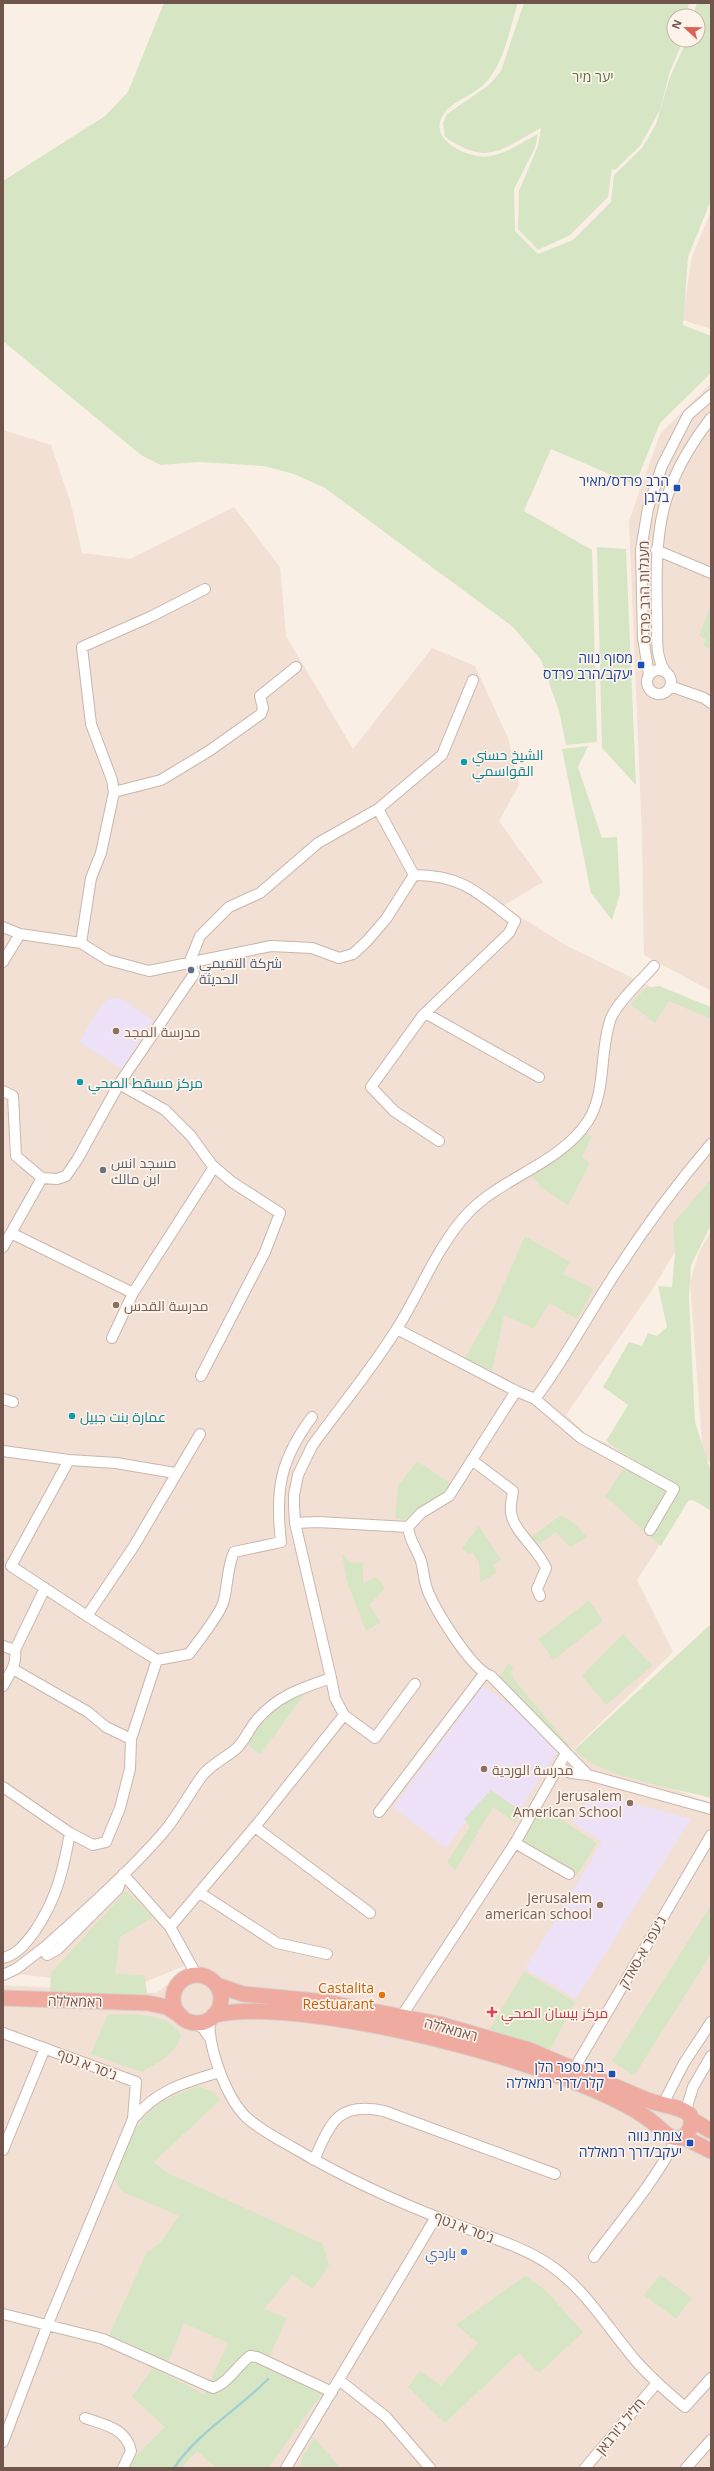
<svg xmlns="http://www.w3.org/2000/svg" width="714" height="2471" font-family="'Open Sans',Cairo,'Noto Sans Hebrew',sans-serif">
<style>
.residential{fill:#f1e0d3}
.education{fill:#ece1f6}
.green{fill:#d6e6c4}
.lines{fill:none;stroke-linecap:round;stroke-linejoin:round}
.stream{stroke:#a2d0d2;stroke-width:2.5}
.minor-casing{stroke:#cab6ab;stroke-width:12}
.highway-casing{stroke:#d7cfcd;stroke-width:17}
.minor{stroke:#fff;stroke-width:10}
.highway{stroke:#efaba0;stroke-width:15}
.transit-dot{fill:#1a4fb4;stroke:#fdf3ea;stroke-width:1.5}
.culture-dot{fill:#0f9aa8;stroke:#fdf3ea;stroke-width:1.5}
.service-dot{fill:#5c6f8a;stroke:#fdf3ea;stroke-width:1.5}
.education-dot{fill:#8d6e63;stroke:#fdf3ea;stroke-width:1.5}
.worship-dot{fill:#6b7280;stroke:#fdf3ea;stroke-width:1.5}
.food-dot{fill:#e8710a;stroke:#fdf3ea;stroke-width:1.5}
.health-dot{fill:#e0444e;stroke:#fdf3ea;stroke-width:1.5}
.shop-dot{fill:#3f7fe0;stroke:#fdf3ea;stroke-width:1.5}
.labels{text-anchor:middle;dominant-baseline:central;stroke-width:3.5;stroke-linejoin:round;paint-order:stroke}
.park-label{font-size:14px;fill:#597545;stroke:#fdf3ea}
.transit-label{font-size:14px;fill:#164399;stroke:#fdf3ea;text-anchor:end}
.street-label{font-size:14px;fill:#70554c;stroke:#fdf3ea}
.culture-label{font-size:14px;fill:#0d838f;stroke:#fdf3ea;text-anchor:start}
.service-label{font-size:14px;fill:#4e5e75;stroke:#fdf3ea;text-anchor:start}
.education-label{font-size:14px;fill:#785e54;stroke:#fdf3ea;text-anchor:start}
.worship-label{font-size:14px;fill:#5b616d;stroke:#fdf3ea;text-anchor:start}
.food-label{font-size:14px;fill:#c56008;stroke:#fdf3ea;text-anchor:end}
.health-label{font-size:14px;fill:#be3a42;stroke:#fdf3ea;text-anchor:start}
.shop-label{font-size:14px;fill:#366cbe;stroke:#fdf3ea;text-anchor:end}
</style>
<rect width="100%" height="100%" fill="#faefe4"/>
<path class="residential" d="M 711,211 L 711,329 L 682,320 L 692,257 Z
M 711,383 L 711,991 L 644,955 L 642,836 L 629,521 L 660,434 Z
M 3,430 L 51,445 L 71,504 L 82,553 L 130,559 L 234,507 L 280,567 L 286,636 L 353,749 L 432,648 L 475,666 L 508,738 L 519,785 L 499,821 L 543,882 L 503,906 L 567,946 L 711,1016 L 711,1193 L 650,1293 L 566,1415 L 589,1437 L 665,1462 L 698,1485 L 637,1580 L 673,1652 L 572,1751 L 711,1803 L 711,2468 L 3,2468 L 3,1985 L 156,1993 L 192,1967 L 185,1966 L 147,1981 L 52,1978 L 3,1972 Z
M 711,1231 L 711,1464 L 703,1456 L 690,1282 L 700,1250 Z"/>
<path class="education" d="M 111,998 L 122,999 L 153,1020 L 122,1069 L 79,1042 L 103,1003 Z
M 483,1685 L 562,1744 L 517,1814 L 487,1794 L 446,1848 L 393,1807 Z
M 592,1792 L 691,1819 L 576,1999 L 525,1969 L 602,1842 L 573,1823 Z"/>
<path class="green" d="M 164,3 L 518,3 C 509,30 504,67 482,86 C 469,98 448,102 441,119 C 431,143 473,160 491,156 C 507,153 523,142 538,134 L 535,148 L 514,189 L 515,231 L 538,254 L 573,240 L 611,202 L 614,175 L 642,148 L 656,124 L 670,77 L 687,40 L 698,40 L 698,16 L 693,16 L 697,3 L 711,3 L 711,200 L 688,257 L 683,325 L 711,336 L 711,373 L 660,423 L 635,485 L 551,449 L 524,511 L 592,550 L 597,742 L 566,745 L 559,711 L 541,660 L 513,627 L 325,488 L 294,474 L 264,466 L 199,462 L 161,465 L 141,455 L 3,341 L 3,181 L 105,116 L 128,92 Z
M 524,3 L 689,3 L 686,16 L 674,16 L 674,40 L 683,41 L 670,71 L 660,110 L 640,146 L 615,170 L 612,169 L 608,197 L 570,235 L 538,250 L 518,229 L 519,191 L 538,146 L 541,128 C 501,149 489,167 445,137 L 443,123 L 447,114 L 489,85 L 501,71 Z
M 597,547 L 626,549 L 636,785 L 602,748 Z
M 711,605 L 711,649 L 703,646 L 706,639 L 699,636 Z
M 588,746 L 578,767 L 602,838 L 617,837 L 620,894 L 612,920 L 591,893 L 562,749 Z
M 659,986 L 711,1007 L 711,1019 L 669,1001 L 655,1023 L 630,1004 L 646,988 Z
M 585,1133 L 592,1136 L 582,1157 L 590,1163 L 568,1205 L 542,1188 L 531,1176 L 564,1155 Z
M 711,1179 L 711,1225 L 691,1265 L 689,1298 L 695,1422 L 711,1472 L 711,1511 L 693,1500 L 688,1501 L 661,1546 L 605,1496 L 631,1458 L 606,1441 L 628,1405 L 603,1387 L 629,1342 L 642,1346 L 648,1333 L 657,1336 L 667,1327 L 658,1286 L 672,1287 L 675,1252 L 673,1224 Z
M 525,1236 L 570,1262 L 563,1274 L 594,1289 L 577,1319 L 549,1303 L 534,1329 L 504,1315 L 492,1371 L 465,1358 L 493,1309 Z
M 417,1461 L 453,1485 L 406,1520 L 395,1518 L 398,1486 Z
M 561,1515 L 574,1523 L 587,1537 L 570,1547 L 556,1532 L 536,1546 L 530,1538 Z
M 479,1526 L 501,1560 L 493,1565 L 497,1573 L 480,1582 L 479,1562 L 473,1553 L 468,1554 L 462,1548 Z
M 342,1553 L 350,1562 L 363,1563 L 363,1583 L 377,1577 L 385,1588 L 369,1605 L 381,1622 L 366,1631 L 347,1582 Z
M 589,1600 L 603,1621 L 553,1660 L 539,1639 Z
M 711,1624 L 711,1798 C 674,1788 600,1777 574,1750 Z
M 623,1634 L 652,1666 L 606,1705 L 582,1676 Z
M 509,1663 L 513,1667 L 511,1673 L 516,1682 L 569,1745 L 564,1747 L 499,1677 Z
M 306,1692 L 260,1755 L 246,1742 L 282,1702 Z
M 491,1790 L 522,1812 L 515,1823 L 493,1807 L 455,1871 L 447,1862 L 470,1827 L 464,1819 Z
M 542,1807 L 597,1843 L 576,1876 L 522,1841 Z
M 126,1891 L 153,1917 L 120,1937 L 115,1973 L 145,1976 L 147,1995 L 50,1991 L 51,1973 Z
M 711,1905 L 711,1954 L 634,2076 L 612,2061 Z
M 524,1971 L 575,2002 L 549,2052 L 490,2029 Z
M 108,2014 C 133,2015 166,2011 181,2035 C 177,2054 158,2062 142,2072 L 91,2054 Z
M 198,2086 L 214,2092 L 220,2100 L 154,2162 L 166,2172 L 323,2244 L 329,2265 L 313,2289 L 292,2275 L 264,2309 L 287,2318 L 265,2366 L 322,2394 L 268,2468 L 216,2468 L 197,2451 L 181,2468 L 127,2468 L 138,2454 L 165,2427 L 132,2397 L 153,2368 L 204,2394 L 228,2343 L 184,2323 L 168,2362 L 109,2335 L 147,2252 L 159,2244 L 179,2216 L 121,2191 L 114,2178 C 125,2150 135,2117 164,2101 C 174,2095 187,2091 198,2086 Z
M 660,2275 L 692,2298 L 676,2319 L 644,2295 Z
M 525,2276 L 545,2290 L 583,2332 L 539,2373 L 519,2353 L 445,2423 L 408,2387 L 420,2371 L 441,2386 L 478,2343 L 456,2325 Z
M 314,2438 L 341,2468 L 299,2468 L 303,2456 Z"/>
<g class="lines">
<path class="stream" d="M 174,2468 C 198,2432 238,2410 268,2379"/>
<defs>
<path id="minor" d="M 656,550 L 711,573
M647 682a12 12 0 1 1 24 0a12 12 0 1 1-24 0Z
M 665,671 C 654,655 658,633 657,615 C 655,530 658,486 711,418
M 649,675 L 643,638 L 641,550 L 648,508 L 662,466 L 688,415 L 711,395
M 670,686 L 704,698 L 711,703
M 114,792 L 161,780 L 209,751 L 261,714 L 263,708 L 260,696 L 296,667
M 414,875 C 462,875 478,893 515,921 L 509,933 L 423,1015 L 371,1087 L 394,1111 L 439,1141
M 3,927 L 20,934 L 81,943 L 108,960 L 149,971 L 271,946 L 312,948 L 339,958 L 353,954 L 367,941 L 386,919 L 414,875 L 378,809
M 81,943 L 91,878 L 101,853 L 114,792 L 112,780 L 91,724 L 82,647 L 150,617 L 205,589
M 3,962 L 20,934
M 425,1013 L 539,1077
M 119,1084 L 165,1110 L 191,1136 L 212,1165 L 232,1182 L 280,1213 L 265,1252 L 201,1376
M 3,1091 L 13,1096 L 16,1156 L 42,1178
M 11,1233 L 133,1293
M 3,1247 L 42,1178 L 57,1179 L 66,1176 L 77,1160 L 119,1084 L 194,974 L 190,961 L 200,936 L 229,907 L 260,893 L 318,843 L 378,809 L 442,755 L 473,680
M 397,1329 L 516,1391
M 112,1338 L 133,1293 L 214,1167
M 3,1399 L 13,1402
M 535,1399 L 581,1438 L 674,1489 L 650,1530
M 200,1434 L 134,1546 L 87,1616 L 157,1660 L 189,1654 C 197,1643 222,1612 224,1600 C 228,1583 227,1568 234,1552 L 281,1542 C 275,1490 280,1460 312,1417
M 3,1451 L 69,1460
M 473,1461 L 513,1491 C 512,1498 510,1506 511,1513 C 515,1534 538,1548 546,1568 L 537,1589 L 540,1596
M 295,1523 L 318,1522 L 408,1527 L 421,1513 L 449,1496 L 516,1391 L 535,1399 C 558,1369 576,1336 596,1304 C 630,1248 668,1194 711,1144
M 408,1527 C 409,1540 417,1549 421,1561 C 424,1572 424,1584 429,1594 C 438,1614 472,1670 491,1676 L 588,1775
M 87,1616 L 11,1566 L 69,1460 L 116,1463 L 175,1473
M 3,1646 L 15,1650
M 13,1669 L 88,1712 L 106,1727 L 131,1739
M 3,1686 C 10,1673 17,1665 15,1650 L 45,1588
M 344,1715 L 375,1738 L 415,1684
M 558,1767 L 571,1773 L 588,1775 L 711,1809
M 3,1787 L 70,1833 L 93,1845 L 106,1842 L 120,1808 L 130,1769 L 131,1739 L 157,1660
M 379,1812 L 484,1674
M 255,1827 L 370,1913
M 515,1843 L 569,1874
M 123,1874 L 118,1889 L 58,1949 L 47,1955 L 44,1950 L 46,1946 C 86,1910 127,1874 162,1834 C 178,1816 188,1795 202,1776 C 211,1764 226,1758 237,1748 C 245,1740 249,1729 256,1721 C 276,1696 302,1688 331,1678 L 295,1523 L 294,1506 L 294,1495 L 298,1475 L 312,1446 C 340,1407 372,1369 398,1327 C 421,1290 438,1245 468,1213 C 502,1177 560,1164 588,1121 C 607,1091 599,1050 611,1018 C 618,1001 642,980 654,966
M 123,1874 L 170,1927 L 196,1974
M 200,1893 L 277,1943 L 327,1954
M 170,1927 L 258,1823 L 344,1715 L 335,1698 L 331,1678
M 3,1958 C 18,1954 26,1943 35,1931 C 57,1898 63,1871 70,1833
M 3,1975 L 16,1969 L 46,1946
M 401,2017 L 515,1843 L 566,1753
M 210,2019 C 207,2046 226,2097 246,2117 C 259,2129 276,2138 292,2147 C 343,2177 399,2203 455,2224 C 486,2236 522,2246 550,2265 C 585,2289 608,2328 636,2361 C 651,2378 667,2392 685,2407 L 711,2378
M 188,2021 L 203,2028 L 209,2037
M 3,2033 L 136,2082 L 133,2119
M 574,2069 L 711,1835
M 662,2106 L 684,2063 L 711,2022
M 686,2110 L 693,2087 L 711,2056
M 3,2150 L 45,2048
M 314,2160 C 331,2122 338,2101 384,2111 L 555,2174
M 594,2257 C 623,2218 655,2181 677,2138
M 3,2314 L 103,2339 L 213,2388 C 228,2383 237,2366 250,2356 L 257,2357 L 332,2392
M 339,2380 L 386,2417 L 430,2468
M 85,2418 C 105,2425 126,2428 131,2451 L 123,2468
M 3,2442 L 47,2326 L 133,2119 C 159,2089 183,2083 220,2072
M 286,2468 L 436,2217
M 585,2468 L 656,2384
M 686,2468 L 711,2440"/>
<path id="highway" d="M173 1999a24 24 0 1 1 48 0a24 24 0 1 1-48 0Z
M 3,1998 L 148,2003 L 167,2007 L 181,2016
M 214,2015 C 300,1994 580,2066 651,2121 C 657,2125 665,2135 672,2137 C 687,2142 694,2126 690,2115 C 681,2106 659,2105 647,2100 L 529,2050 L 439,2024 L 326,2002 L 243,1994 L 217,1985
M 691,2119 L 711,2131
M 683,2137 L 711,2151"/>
</defs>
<use href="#minor" class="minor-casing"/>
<use href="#highway" class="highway-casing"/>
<use href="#minor" class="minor"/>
<use href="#highway" class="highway"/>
</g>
<g class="transit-dot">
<rect x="673" y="484" width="8" height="8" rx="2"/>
<rect x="637" y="661" width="8" height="8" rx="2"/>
<rect x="608" y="2070" width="8" height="8" rx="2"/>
<rect x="686" y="2139" width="8" height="8" rx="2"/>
</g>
<g class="culture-dot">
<circle cx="464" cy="762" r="4"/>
<circle cx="80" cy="1082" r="4"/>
<circle cx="72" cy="1416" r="4"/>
</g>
<circle class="service-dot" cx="191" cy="970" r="4"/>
<g class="education-dot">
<circle cx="116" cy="1031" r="4"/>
<circle cx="116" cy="1305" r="4"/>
<circle cx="484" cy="1769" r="4"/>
<circle cx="630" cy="1803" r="4"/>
<circle cx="600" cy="1905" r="4"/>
</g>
<circle class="worship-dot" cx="103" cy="1170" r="4"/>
<circle class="food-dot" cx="382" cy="1995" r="4"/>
<path class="health-dot" d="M490 2006h4v4h4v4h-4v4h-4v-4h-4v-4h4z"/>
<circle class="shop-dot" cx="464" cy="2252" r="4"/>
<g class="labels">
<g class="park-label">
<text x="593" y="76">יער מיר</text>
</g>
<g class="transit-label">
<text x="669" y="480">הרב פרדס/מאיר<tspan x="669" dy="16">בלבן</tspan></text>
<text x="633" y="657">מסוף נווה<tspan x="633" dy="16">יעקב/הרב פרדס</tspan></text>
<text x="604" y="2066">בית ספר הלן<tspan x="604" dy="16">קלר/דרך רמאללה</tspan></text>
<text x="682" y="2135">צומת נווה<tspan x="682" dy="16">יעקב/דרך רמאללה</tspan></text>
</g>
<g class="street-label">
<text transform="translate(644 592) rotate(-91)">מעגלות הרב פרדס</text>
<text transform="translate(642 1952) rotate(-60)">ג'עפר א-סאדק</text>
<text transform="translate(75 2001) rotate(1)">ראמאללה</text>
<text transform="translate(451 2029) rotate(15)">ראמאללה</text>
<text transform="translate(87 2064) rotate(21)">ג'סר א נטף</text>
<text transform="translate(464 2227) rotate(21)">ג'סר א נטף</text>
<text transform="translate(620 2426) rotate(-50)">חליל ג'ורבאן</text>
</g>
<g class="culture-label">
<text x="472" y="754">الشيخ حسني<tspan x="472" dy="16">القواسمي</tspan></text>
<text x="88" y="1082">مركز مسقط الصحي</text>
<text x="80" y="1416">عمارة بنت جبيل</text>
</g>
<g class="service-label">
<text x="199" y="962">شركة التميمي<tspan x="199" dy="16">الحديثة</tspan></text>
</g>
<g class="education-label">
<text x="124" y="1031">مدرسة المجد</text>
<text x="124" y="1305">مدرسة القدس</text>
<text x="492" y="1769">مدرسة الوردية</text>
<text x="622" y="1795" text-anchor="end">Jerusalem<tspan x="622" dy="16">American School</tspan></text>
<text x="592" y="1897" text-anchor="end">Jerusalem<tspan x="592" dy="16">american school</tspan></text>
</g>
<g class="worship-label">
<text x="111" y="1162">مسجد انس<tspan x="111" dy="16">ابن مالك</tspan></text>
</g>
<g class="food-label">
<text x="374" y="1987">Castalita<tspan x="374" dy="16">Restuarant</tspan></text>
</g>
<g class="health-label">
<text x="501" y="2012">مركز بيسان الصحي</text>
</g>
<g class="shop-label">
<text x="456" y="2252">باردي</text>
</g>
</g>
<rect width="714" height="2471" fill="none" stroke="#70554c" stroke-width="8"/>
<g transform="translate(686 28) rotate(292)"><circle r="19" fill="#fdf3ea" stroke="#c5b4ab"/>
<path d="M0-3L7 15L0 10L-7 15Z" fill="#d96254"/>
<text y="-6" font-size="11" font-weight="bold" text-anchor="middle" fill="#70554c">N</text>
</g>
</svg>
